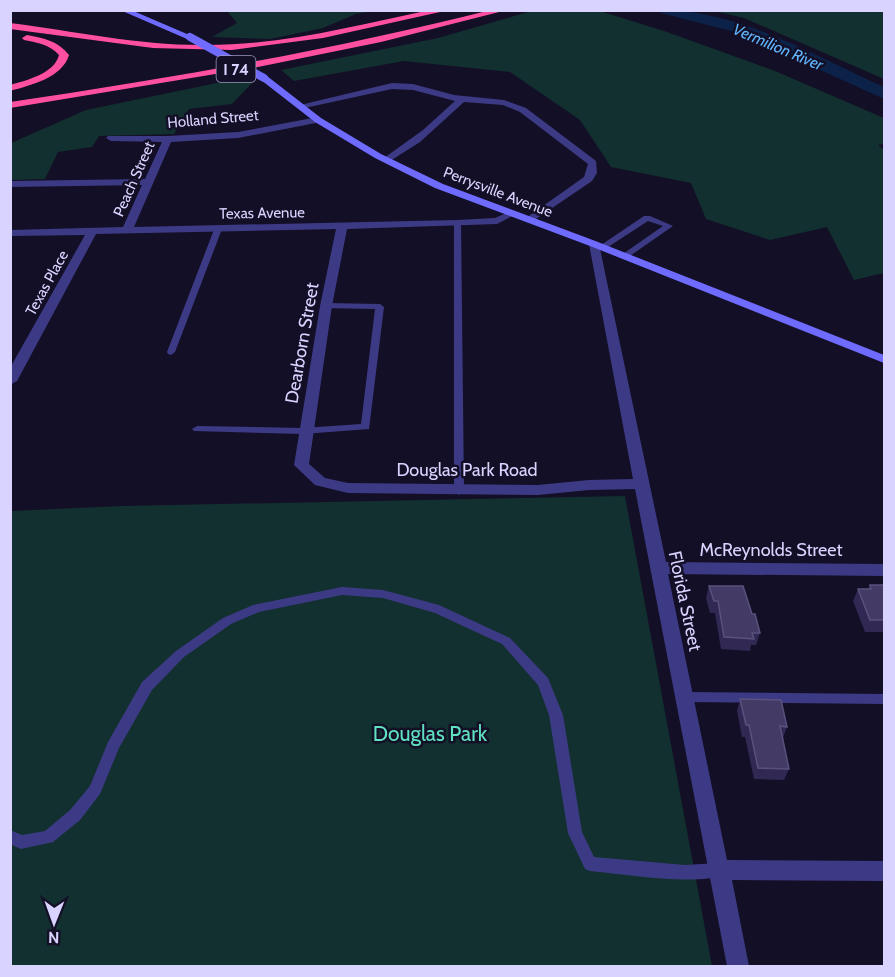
<svg xmlns="http://www.w3.org/2000/svg" width="895" height="977" font-family="Cabin,sans-serif">
<style>
.green{fill:#12302f}
.lines{fill:none;stroke-linecap:round;stroke-linejoin:round}
.river{fill:#0c2248;fill-rule:evenodd}
.lane{fill:#3d3a85;fill-rule:evenodd}
.street{fill:#3d3a85;fill-rule:evenodd}
.secondary{fill:#6f6bff;fill-rule:evenodd}
.highway{fill:#ff4fa3;fill-rule:evenodd}
.secondary-bridge{stroke:#6f6bff;stroke-width:8}
.wall{fill:#312854}
.building{fill:#433a66;stroke:#5a527e;stroke-width:1.5}
.labels{text-anchor:middle;dominant-baseline:central;stroke-width:5;stroke-linejoin:round;paint-order:stroke}
.far-street-label{font-size:15px;fill:#d9d4ff;stroke:#130f26}
.far-water-label{font-size:16px;font-style:italic;fill:#62b6ff;stroke:#130f26}
.shield{fill:#130f26;stroke:#9e99be;stroke-width:1.5}
.shield-label{font-size:16px;font-weight:bold;fill:#d9d4ff}
.street-label{font-size:18px;fill:#d9d4ff;stroke:#130f26}
.near-park-label{font-size:21px;fill:#5fe0c0;stroke:#130f26}
</style>
<rect width="100%" height="100%" fill="#130f26"/>
<path class="green" d="M 535,10 L 600,11 L 667,32 L 775,71 L 884,118 L 884,144 L 878,145 L 884,150 L 884,273 L 854,280 L 827,227 L 770,240 L 706,219 L 691,183 L 611,167 L 580,120 L 510,72 L 404,61 L 294,81 L 281,70 L 438,38 Z
M 227,11 L 374,11 L 356,14 L 323,28 L 270,39 L 212,37 L 237,23 Z
M 714,11 L 884,11 L 884,79 L 744,18 Z
M 254,81 L 232,104 L 189,109 L 174,134 L 99,136 L 92,147 L 58,152 L 45,179 L 11,180 L 11,143 L 86,110 L 222,82 Z
M 625,496 L 712,966 L 11,966 L 10,511 L 122,506 Z"/>
<g class="lines">
<path class="river" d="M 660,10 C 740,10 813,55 884,87 L 884,99 L 739,33 L 661,13 Z"/>
<path class="lane" d="M 644,216 L 650,216 L 673,226 L 627,258 L 624,258 L 620,256 L 663,226 L 648,221 L 605,249 L 599,249 L 598,247 Z
M 454,221 L 461,223 L 464,491 L 459,495 L 454,491 Z
M 215,227 L 222,229 L 175,352 L 171,355 L 168,354 L 167,352 Z
M 326,303 L 380,304 L 384,307 L 369,429 L 303,434 L 194,431 L 192,429 L 197,426 L 303,428 L 361,424 L 375,309 L 323,308 L 323,304 Z
M 342,587 L 383,590 L 439,605 L 510,638 L 548,678 L 563,715 L 582,832 L 594,857 L 685,865 L 718,863 L 723,865 L 725,870 L 723,875 C 696,886 622,874 590,871 L 585,869 L 568,833 L 549,715 L 538,685 L 502,644 L 435,613 L 383,598 L 342,595 L 259,612 L 231,624 L 184,657 L 152,690 L 119,748 L 100,794 L 80,820 L 53,842 L 21,849 L 10,844 L 10,830 L 22,835 L 45,831 L 70,810 L 90,786 L 108,742 L 142,682 L 176,651 L 223,618 L 253,605 Z
M 686,692 L 884,694 L 884,704 L 686,702 L 681,701 L 680,697 L 681,693 Z"/>
<path class="street" d="M 392,83 L 413,84 L 454,95 L 504,100 L 526,108 L 596,161 L 597,173 L 592,181 L 530,223 L 526,222 L 526,218 L 584,177 L 588,164 L 520,112 L 503,105 L 464,102 L 420,142 L 387,163 L 384,162 L 384,158 L 423,130 L 455,101 L 413,90 L 392,89 L 300,109 L 296,106 Z
M 318,117 L 321,118 L 321,122 L 238,138 L 171,142 L 134,227 L 457,220 L 495,218 L 511,211 L 516,214 L 497,224 L 347,229 L 332,306 L 309,464 L 325,478 L 348,483 L 538,485 L 589,480 L 633,479 L 589,244 L 594,241 L 599,244 L 666,562 L 884,564 L 884,576 L 668,574 L 727,860 L 884,861 L 884,881 L 732,880 L 749,966 L 727,966 L 635,489 L 589,490 L 538,495 L 348,493 L 315,485 L 294,465 L 320,306 L 336,229 L 96,234 L 17,381 L 10,385 L 10,368 L 85,235 L 10,236 L 10,230 L 123,227 L 142,185 L 10,187 L 10,181 L 145,179 L 162,142 L 111,141 L 106,138 L 108,136 L 168,136 L 238,132 Z"/>
<path class="secondary" d="M 120,10 L 131,10 L 194,37 L 187,39 Z
M 261,76 L 267,76 L 321,118 L 381,154 L 443,184 L 598,242 L 884,355 L 884,363 L 590,246 L 435,188 L 375,158 L 315,122 L 261,80 Z"/>
<path class="highway" d="M 430,10 L 449,10 L 323,38 L 232,50 L 153,48 L 10,29 L 10,23 C 74,31 137,45 201,45 C 279,46 354,26 430,10 Z
M 491,10 L 507,10 L 381,42 L 258,67 L 10,108 L 10,102 C 172,78 332,50 491,10 Z
M 27,35 C 44,38 58,41 69,55 C 62,78 31,85 10,91 L 10,85 C 27,80 54,74 59,55 C 49,44 38,43 24,40 L 22,38 Z"/>
<path class="secondary-bridge" d="M 190,37 L 264,78"/>
</g>
<path class="wall" d="M 870,585 L 885,585 L 885,632 L 865,632 L 853,601 L 858,589 L 868,589 Z
M 709,586 L 752,614 L 760,633 L 756,645 L 751,645 L 750,651 L 721,649 L 715,613 L 710,613 L 706,598 Z
M 740,699 L 787,727 L 783,738 L 789,769 L 784,780 L 754,779 L 745,737 L 742,737 L 737,711 Z"/>
<path class="building" d="M 870,585 L 885,585 L 885,620 L 870,620 L 858,589 L 871,589 Z
M 709,586 L 743,586 L 752,614 L 755,614 L 760,633 L 752,633 L 754,639 L 724,637 L 718,601 L 714,601 Z
M 740,699 L 781,700 L 787,727 L 780,726 L 789,769 L 758,768 L 749,725 L 746,725 Z"/>
<g class="labels">
<g class="far-street-label">
<text transform="translate(213 119) rotate(-5)">Holland Street</text>
<text transform="translate(134 179) rotate(-66)">Peach Street</text>
<text transform="translate(498 192) rotate(21)">Perrysville Avenue</text>
<text transform="translate(262 213) rotate(-1)">Texas Avenue</text>
<text transform="translate(47 283) rotate(-61)">Texas Place</text>
</g>
<g class="far-water-label">
<text transform="translate(778 47) rotate(23)">Vermilion River</text>
</g>
<rect class="shield" x="216.5" y="56" width="39" height="26" rx="4.5"/>
<g class="shield-label">
<text x="236" y="69">I 74</text>
</g>
<g class="street-label">
<text transform="translate(302 343) rotate(-80)">Dearborn Street</text>
<text x="467" y="470">Douglas Park Road</text>
<text x="771" y="550">McReynolds Street</text>
<text transform="translate(685 601) rotate(78)">Florida Street</text>
</g>
<g class="near-park-label">
<text x="430" y="733">Douglas Park</text>
</g>
</g>
<rect width="895" height="977" fill="none" stroke="#d9d4ff" stroke-width="24"/>
<g transform="translate(54 923) rotate(181)" stroke="#130f26" stroke-width="4.5" paint-order="stroke">
<path d="M0-4.5L10 22L0 15L-10 22Z" fill="#d9d4ff"/>
<text y="-9" font-size="16" font-weight="bold" text-anchor="middle" fill="#d9d4ff">N</text>
</g>
</svg>
